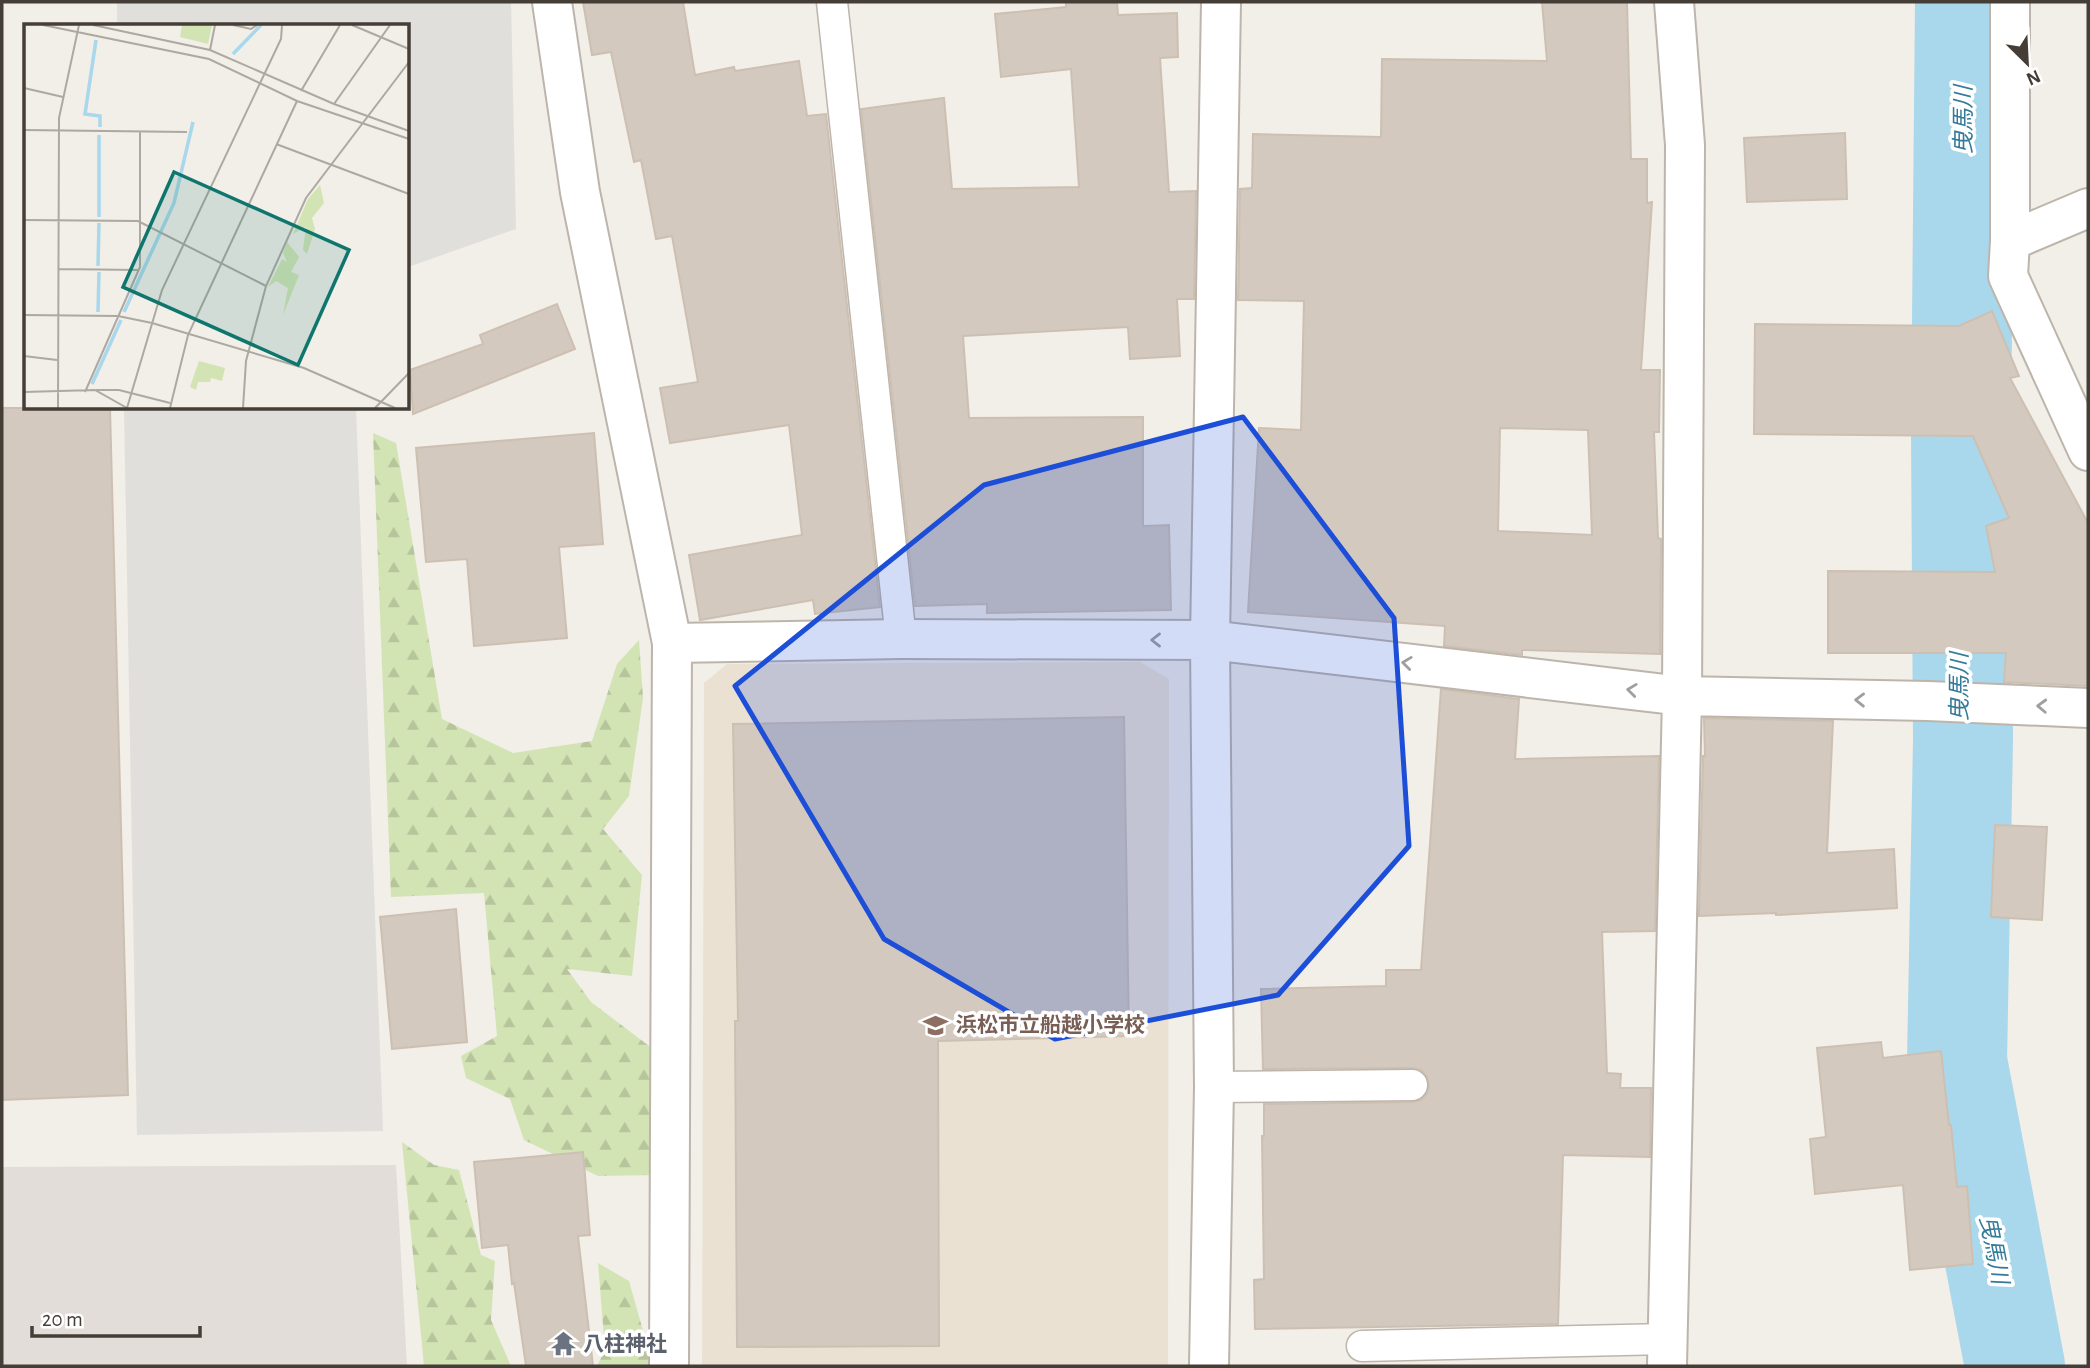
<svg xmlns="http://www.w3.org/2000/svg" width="2090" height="1368" font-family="'Alegreya Sans','Noto Sans JP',sans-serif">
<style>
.industrial{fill:#e2ddd9}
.education{fill:#ebe1d3}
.forest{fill:url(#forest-firs)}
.parking{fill:#e1dfdc}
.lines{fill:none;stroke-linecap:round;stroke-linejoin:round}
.river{stroke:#a9d7eb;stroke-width:100}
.building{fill:#d3c9be;stroke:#cdc0b2;stroke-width:2;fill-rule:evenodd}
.service-casing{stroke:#bdb5ab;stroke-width:33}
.minor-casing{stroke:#bdb5ab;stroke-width:42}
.service{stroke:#fff;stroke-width:30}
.minor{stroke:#fff;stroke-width:38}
.oneway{stroke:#a29e9b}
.marked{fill:#1d4ed8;fill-opacity:0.2;stroke:#1d4ed8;stroke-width:5;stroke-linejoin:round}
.labels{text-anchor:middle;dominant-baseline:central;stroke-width:7;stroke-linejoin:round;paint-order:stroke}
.education-label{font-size:21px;font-weight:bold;fill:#785e54;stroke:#fff;text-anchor:start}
.worship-label{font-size:21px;font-weight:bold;fill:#5b616d;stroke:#fff;text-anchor:start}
.water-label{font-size:23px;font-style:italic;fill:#347a9a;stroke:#fff}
.inset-river{fill:none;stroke:#a9d7eb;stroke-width:3.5}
.inset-road{fill:none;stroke:#ada8a1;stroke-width:2}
.view{fill:#0f766e;fill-opacity:0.15;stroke:#0f766e;stroke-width:3.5}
.inset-edge{fill:none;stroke:#453e37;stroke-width:3.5}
</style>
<defs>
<pattern id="forest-firs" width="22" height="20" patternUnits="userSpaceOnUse" patternTransform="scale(1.75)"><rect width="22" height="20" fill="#d3e4b4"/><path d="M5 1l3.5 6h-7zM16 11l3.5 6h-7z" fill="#b6c59b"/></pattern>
</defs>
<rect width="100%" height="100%" fill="#f2eee8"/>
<path class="industrial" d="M 396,1165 L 407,1366 L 2,1366 L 2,1167 Z"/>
<path class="education" d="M 1140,662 L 1169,679 L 1168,1366 L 702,1366 L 704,683 L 727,664 Z"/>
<path class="forest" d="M 373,433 L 396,443 L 442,719 L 513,753 L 592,741 L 617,664 L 639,640 L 643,698 L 629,796 L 603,829 L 642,875 L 632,976 L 567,969 L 591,1002 L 653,1049 L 655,1175 L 598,1176 L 524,1140 L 510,1099 L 466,1078 L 461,1056 L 497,1036 L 484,893 L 391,897 Z
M 402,1142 L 434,1165 L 459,1170 L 481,1255 L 495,1261 L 491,1320 L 511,1366 L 424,1366 Z
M 598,1263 L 629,1281 L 653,1366 L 597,1366 L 605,1350 Z"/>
<path class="parking" d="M 117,2 L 511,2 L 516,229 L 408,267 L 408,26 L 117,26 Z
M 124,408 L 356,408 L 383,1131 L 137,1135 Z"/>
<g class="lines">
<path class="river" d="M 1965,2 L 1961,431 L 1963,740 L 1957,1061 L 2015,1366"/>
</g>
<path class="building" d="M 583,2 L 683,2 L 695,75 L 734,67 L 735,71 L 799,61 L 807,116 L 826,114 L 880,607 L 815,614 L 813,600 L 700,620 L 689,555 L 802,535 L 789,425 L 670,443 L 660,388 L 698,382 L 672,236 L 656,239 L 641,160 L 634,162 L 611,52 L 592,55 Z
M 1066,2 L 1117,2 L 1118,15 L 1177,13 L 1178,57 L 1160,58 L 1169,192 L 1196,191 L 1194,299 L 1177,299 L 1180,356 L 1130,359 L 1128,327 L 963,336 L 969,418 L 1143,417 L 1143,526 L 1169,525 L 1171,610 L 987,613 L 987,604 L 915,606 L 861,109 L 944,98 L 952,189 L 1079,187 L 1071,69 L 1001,77 L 995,14 L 1066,7 Z
M 1542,2 L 1627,2 L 1631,159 L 1647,159 L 1647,203 L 1652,202 L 1641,370 L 1660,370 L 1659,432 L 1654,432 L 1658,538 L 1661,539 L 1660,654 L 1522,650 L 1522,655 L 1444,646 L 1445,626 L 1248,612 L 1259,428 L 1301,430 L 1304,301 L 1238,300 L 1240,189 L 1252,188 L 1253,134 L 1381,137 L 1382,59 L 1547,61 ZM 1500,428 L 1588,430 L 1592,535 L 1498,531 Z
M 1845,133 L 1847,199 L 1747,202 L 1744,138 Z
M 557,304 L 575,349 L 413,414 L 410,370 L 483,344 L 480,335 Z
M 1992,311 L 2019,376 L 2010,378 L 2088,523 L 2088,686 L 2004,682 L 2006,653 L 1828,653 L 1828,571 L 1995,572 L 1986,526 L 2009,518 L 1973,436 L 1754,434 L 1755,324 L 1959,326 Z
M 2,408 L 110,408 L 128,1095 L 2,1100 Z
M 594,433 L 603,544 L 559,547 L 567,638 L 474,646 L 467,559 L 426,562 L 416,448 Z
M 1441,689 L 1519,699 L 1515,759 L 1659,756 L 1655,931 L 1602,932 L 1607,1073 L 1621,1074 L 1620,1088 L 1651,1088 L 1650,1157 L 1563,1155 L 1558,1324 L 1255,1329 L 1254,1280 L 1264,1279 L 1262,1136 L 1264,1136 L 1264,1104 L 1412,1102 L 1421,1100 L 1427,1093 L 1429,1086 L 1427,1077 L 1421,1070 L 1412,1068 L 1263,1069 L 1261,989 L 1386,986 L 1386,970 L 1421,970 Z
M 1124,717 L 1129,1036 L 938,1041 L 939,1346 L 737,1347 L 735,1021 L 738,1021 L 733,724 Z
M 1704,718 L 1833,721 L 1827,853 L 1894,849 L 1897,908 L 1776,915 L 1776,913 L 1699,916 L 1703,756 L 1705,756 Z
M 1995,825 L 2047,827 L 2042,920 L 1991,917 Z
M 456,909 L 467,1042 L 392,1049 L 380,917 Z
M 1881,1042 L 1883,1058 L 1941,1051 L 1949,1125 L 1951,1125 L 1957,1187 L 1967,1186 L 1973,1264 L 1910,1270 L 1903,1185 L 1815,1194 L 1810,1139 L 1826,1137 L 1817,1048 Z
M 583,1152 L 590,1235 L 578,1236 L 593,1366 L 526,1366 L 514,1283 L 512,1284 L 508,1245 L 482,1248 L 474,1162 Z"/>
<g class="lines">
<defs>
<path id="service" d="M 832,2 L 901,639
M 1214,1087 L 1412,1085
M 1362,1346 L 1667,1339"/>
<path id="minor" d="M 552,2 L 580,192 L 672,643 L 669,1366
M 2010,2 L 2010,241 L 2008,276 L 2088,451
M 2010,241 L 2088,208
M 672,643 L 901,639 L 1210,640 L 1682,696 L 1928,701 L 2088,708
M 1209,1366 L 1214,1087 L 1210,640 L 1221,2
M 1667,1366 L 1682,696 L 1685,145 L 1674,2"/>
</defs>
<use href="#service" class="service-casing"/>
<use href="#minor" class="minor-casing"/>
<use href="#service" class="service"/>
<use href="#minor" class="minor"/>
</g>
<defs><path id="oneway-chevron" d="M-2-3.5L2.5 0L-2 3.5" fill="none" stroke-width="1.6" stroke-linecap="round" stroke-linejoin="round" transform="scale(1.75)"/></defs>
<g class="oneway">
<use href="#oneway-chevron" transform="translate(1156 640) rotate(-180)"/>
<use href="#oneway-chevron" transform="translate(1407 663) rotate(-173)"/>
<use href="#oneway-chevron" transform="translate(1632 690) rotate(-173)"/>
<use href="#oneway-chevron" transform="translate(1860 700) rotate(-179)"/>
<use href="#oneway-chevron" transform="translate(2042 706) rotate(-178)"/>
</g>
<path class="marked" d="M 1243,417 L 1394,618 L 1409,846 L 1278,995 L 1055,1039 L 884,939 L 735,686 L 984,485 Z"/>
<defs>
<symbol id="school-bare" viewBox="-9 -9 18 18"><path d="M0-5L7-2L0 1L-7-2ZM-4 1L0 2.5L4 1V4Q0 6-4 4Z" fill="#8d6e63" stroke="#fff" stroke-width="2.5" paint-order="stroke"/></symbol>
<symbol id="temple-bare" viewBox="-9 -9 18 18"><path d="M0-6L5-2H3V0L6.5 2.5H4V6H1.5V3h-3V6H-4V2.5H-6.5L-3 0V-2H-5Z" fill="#6b7280" stroke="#fff" stroke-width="2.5" paint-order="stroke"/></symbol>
</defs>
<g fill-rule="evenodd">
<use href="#school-bare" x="918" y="1008" width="35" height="35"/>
<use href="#temple-bare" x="546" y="1326" width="35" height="35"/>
</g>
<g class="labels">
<g class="education-label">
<text x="956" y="1025">浜松市立船越小学校</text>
</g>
<g class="worship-label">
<text x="583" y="1344">八柱神社</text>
</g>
<g class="water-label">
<text transform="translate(1964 120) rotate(-90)">曳馬川</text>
<text transform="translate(1960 687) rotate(-90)">曳馬川</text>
<text transform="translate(1993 1250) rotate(79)">曳馬川</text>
</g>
</g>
<g transform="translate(24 24)">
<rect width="385" height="385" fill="#f2eee8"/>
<path d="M 158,1 L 188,1 L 184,20 L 156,13 ZM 296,161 L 300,179 L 288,194 L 291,205 L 283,230 L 279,226 L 282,203 L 269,210 L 284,175 ZM 263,218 L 275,233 L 267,248 L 275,251 L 259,291 L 264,264 L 252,257 L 244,263 L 258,235 L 263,238 L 259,229 Z" fill="#d3e4b4"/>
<path d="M 175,337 L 201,344 L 198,357 L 187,354 L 186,358 L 174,358 L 172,366 L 166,363 Z" fill="#d3e4b4"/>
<path class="inset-river" d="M 72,16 L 61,90 L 76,92 L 76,103M 209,30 L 237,1M 75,111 L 75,193M 74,242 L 75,199M 74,288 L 75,248M 100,288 L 150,179 L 169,98M 68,360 L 97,296"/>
<path class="inset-road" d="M 19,1 L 185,35 L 273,77 L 385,115M 69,1 L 186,26 L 310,80 L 385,107M 209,1 L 227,5 L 233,1M 328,1 L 385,25M 186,26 L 191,1M 0,64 L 39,73M 277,67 L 316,1M 310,80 L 366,1M 0,106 L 163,108M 252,120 L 385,170M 0,196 L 114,197 L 242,262M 34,245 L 114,246M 0,291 L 94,292 L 128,299 L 280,344 L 371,384M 0,332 L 33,336M 72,366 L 95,366 L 146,379M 0,368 L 71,366 L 103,384M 61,368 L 116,243 L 116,107M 34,384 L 35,94 L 55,1M 103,384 L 138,266 L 257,15 L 258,1M 146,384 L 164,311 L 273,77M 219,384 L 222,337 L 242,262 L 282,174 L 385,38M 351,384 L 385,349"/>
<path class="view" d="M 150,148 L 325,226 L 274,341 L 99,263 Z"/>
<rect width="385" height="385" class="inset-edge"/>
</g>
<rect width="2090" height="1368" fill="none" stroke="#453e37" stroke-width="7"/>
<g transform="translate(2027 63) rotate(156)" stroke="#ffffff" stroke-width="5" paint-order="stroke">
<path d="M0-5L12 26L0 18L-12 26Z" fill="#453e37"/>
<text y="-10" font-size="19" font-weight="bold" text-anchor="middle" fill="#453e37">N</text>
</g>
<path d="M32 1326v10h168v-10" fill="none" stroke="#453e37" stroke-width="3.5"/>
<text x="42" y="1326" font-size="21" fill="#453e37" stroke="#ffffff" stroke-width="5" paint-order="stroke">20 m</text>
</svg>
